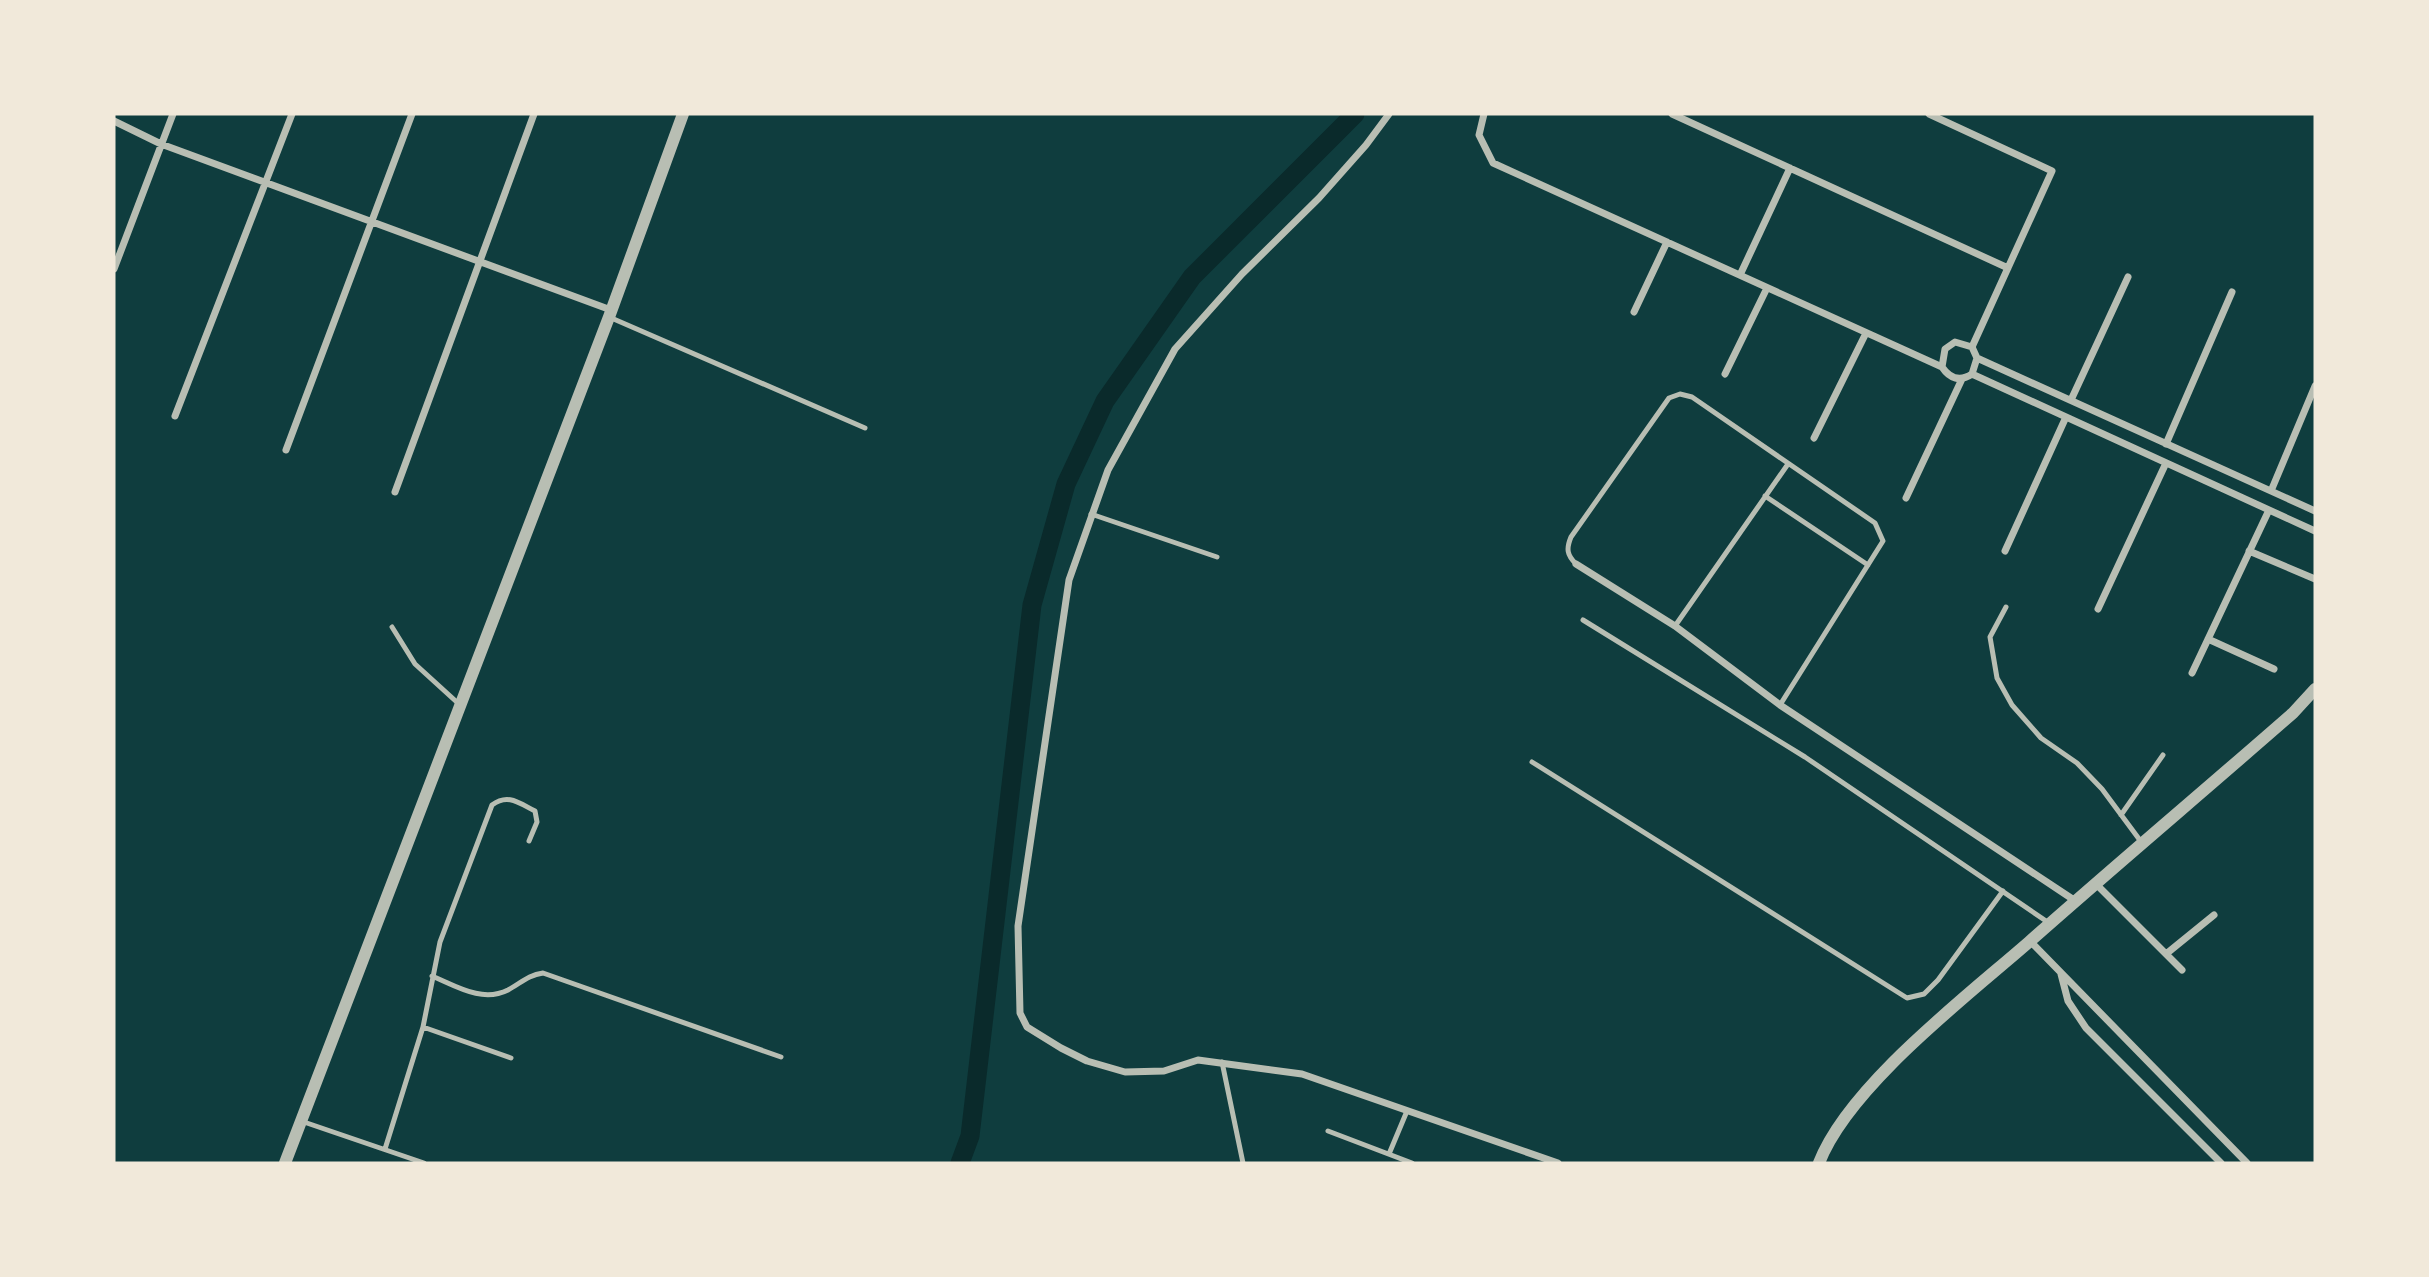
<svg xmlns="http://www.w3.org/2000/svg" width="2429" height="1277" font-family="Raleway,sans-serif">
<style>
.lines{fill:none;stroke-linecap:round;stroke-linejoin:round}
.canal{stroke:#0a2a2b;stroke-width:19}
.service{stroke:#b8beb3;stroke-width:5}
.minor{stroke:#b8beb3;stroke-width:7}
.tertiary{stroke:#b8beb3;stroke-width:12}
</style>
<rect width="100%" height="100%" fill="#0f3d3e"/>
<g class="lines">
<path class="canal" d="M 960,1163 L 970,1136 L 1032,605 L 1066,484 L 1105,401 L 1192,277 L 1355,114"/>
<path class="service" d="M 609,317 L 865,428
M 1765,496 L 1868,565
M 1091,514 L 1217,557
M 1576,564 C 1567,555 1566,549 1571,537 L 1669,398 L 1680,394 L 1692,397 L 1875,523 L 1883,541 L 1780,705
M 2006,607 L 1990,637 L 1997,678 L 2012,705 L 2041,738 L 2077,763 L 2102,789 L 2142,843
M 1583,620 L 1805,757 L 2049,923
M 1675,626 L 1788,464
M 392,627 L 415,664 L 460,705
M 1532,762 L 1907,998 L 1924,994 L 1938,980 L 2003,891
M 2121,815 L 2163,755
M 432,976 C 456,986 482,1003 508,990 C 521,983 528,975 543,973 L 781,1057
M 423,1027 L 511,1058
M 1222,1062 L 1243,1163
M 301,1121 L 424,1163
M 1328,1131 L 1412,1163
M 385,1149 L 423,1027 L 440,942 L 492,805 C 508,793 519,803 535,811 L 537,822 L 529,841
M 1389,1154 L 1407,1111"/>
<path class="minor" d="M 1389,114 L 1366,145 L 1319,198 L 1242,274 L 1175,349 L 1108,470 L 1069,580 L 1018,926 L 1020,1013 L 1027,1027 L 1061,1048 L 1087,1061 L 1125,1072 L 1164,1071 L 1198,1060 L 1302,1074 L 1558,1163
M 1484,114 L 1479,135 L 1493,163 L 1942,367 C 1950,379 1960,382 1972,374 L 1977,358 L 1972,347 L 1955,342 L 1945,349 L 1942,367
M 1672,114 L 2008,268
M 1929,114 L 2052,171 L 1972,347
M 114,121 L 161,144 L 611,310
M 114,269 L 173,114
M 1740,275 L 1790,168
M 1634,312 L 1667,242
M 1977,358 L 2315,511
M 1725,374 L 1767,288
M 1972,374 L 2315,531
M 2071,400 L 2128,277
M 175,416 L 292,114
M 1814,438 L 1866,333
M 2166,444 L 2232,292
M 286,450 L 412,114
M 2271,491 L 2315,386
M 395,492 L 534,114
M 1906,498 L 1962,379
M 2005,551 L 2066,417
M 2249,551 L 2315,579
M 1576,564 L 1675,626 L 1780,705 L 2074,900
M 2098,609 L 2166,463
M 2208,639 L 2274,669
M 2192,673 L 2269,510
M 2095,883 L 2182,970
M 2030,941 L 2247,1163
M 2166,954 L 2214,915
M 2061,974 L 2068,1001 L 2086,1028 L 2221,1163"/>
<path class="tertiary" d="M 285,1163 L 609,317 L 683,114
M 1819,1163 C 1848,1087 1966,997 2029,942 C 2116,865 2205,790 2293,713 L 2315,689"/>
</g>
<rect width="2429" height="1277" fill="none" stroke="#f1e9da" stroke-width="231"/>
</svg>
